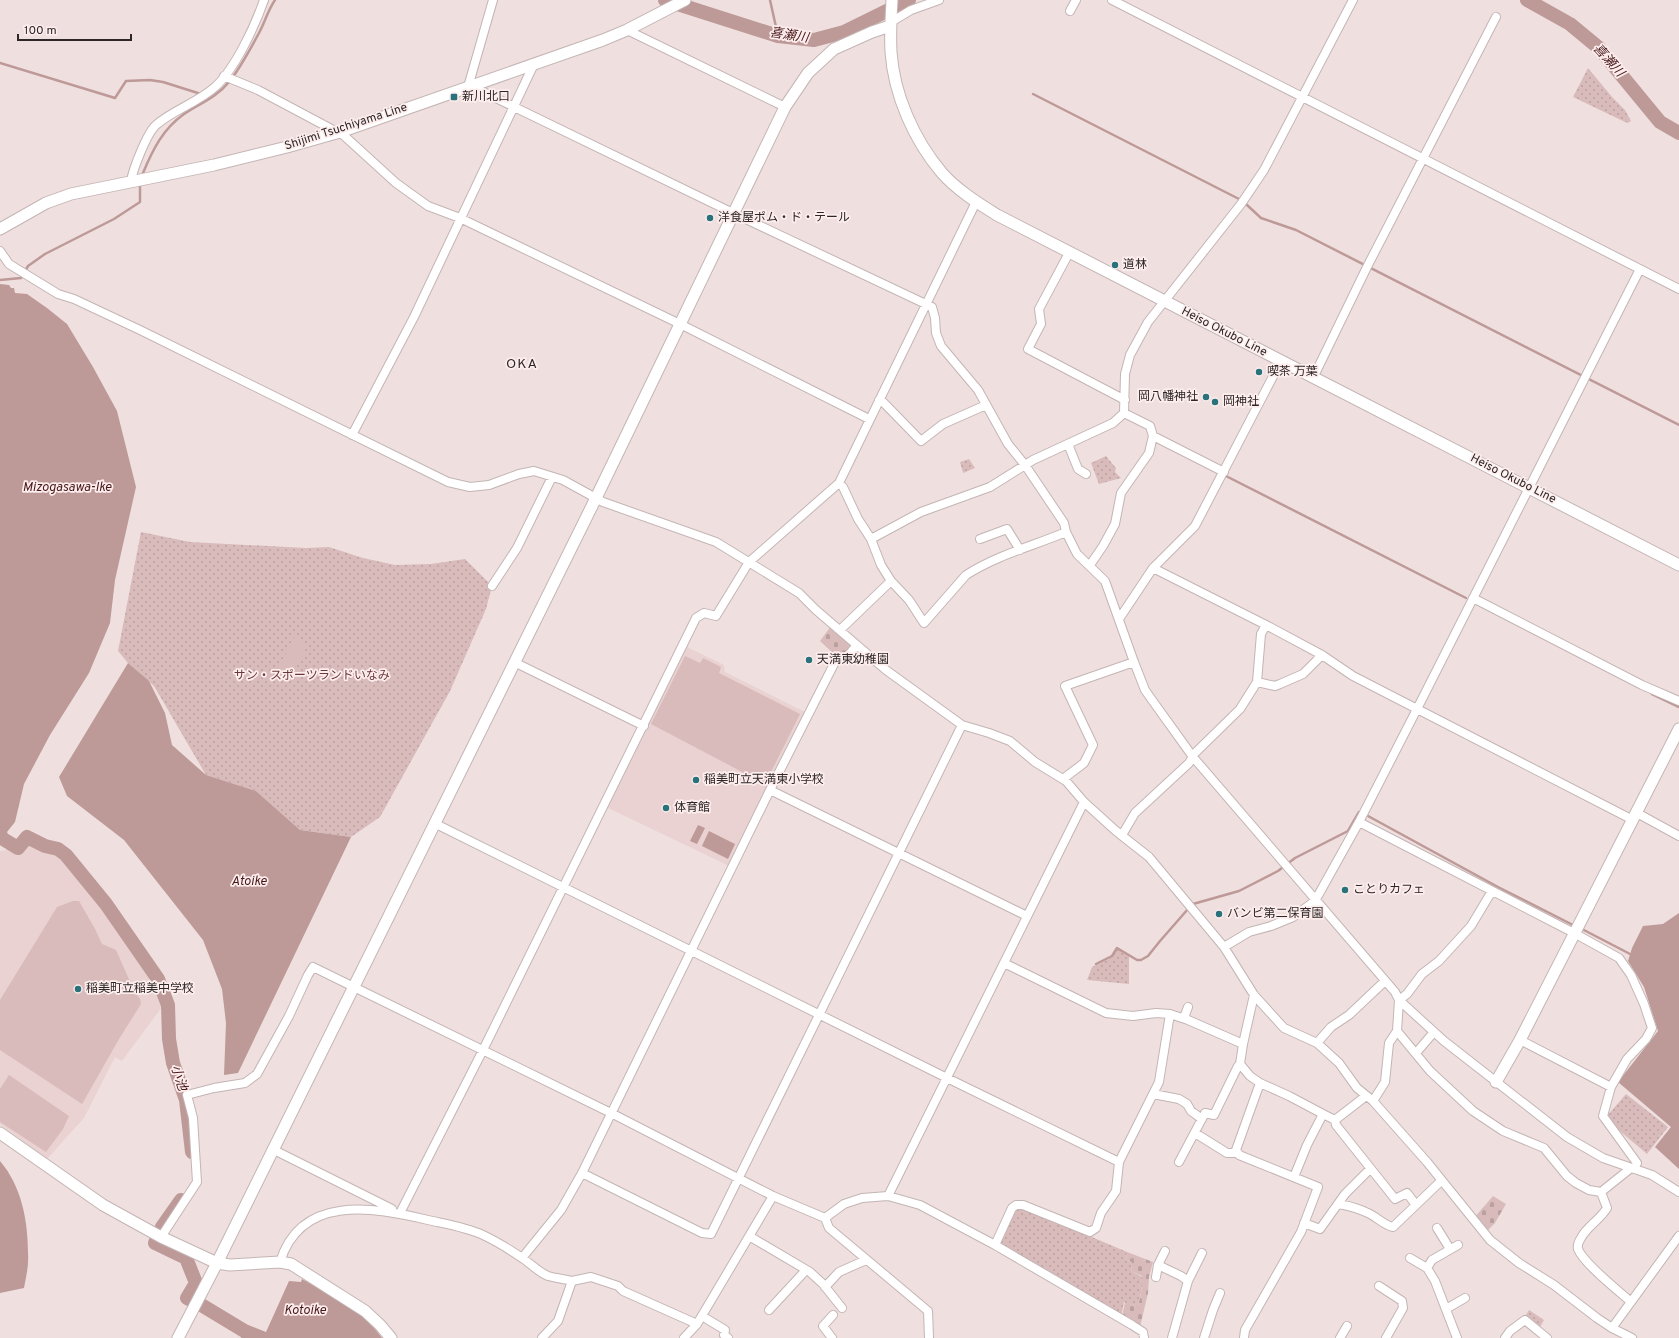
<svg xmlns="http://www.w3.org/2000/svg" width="1679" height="1338" font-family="Overpass,'Noto Sans JP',sans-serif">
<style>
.built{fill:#e9d2d1}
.green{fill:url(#green-dots)}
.cemetery{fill:url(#cemetery-stones)}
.pitch{fill:#d8bbba}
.water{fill:#bd9998}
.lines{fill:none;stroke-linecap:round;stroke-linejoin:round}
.stream{stroke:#bd9998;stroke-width:2.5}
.river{stroke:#bd9998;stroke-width:14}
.street-casing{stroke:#c4b5b5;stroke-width:10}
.secondary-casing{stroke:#c4b5b5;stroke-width:13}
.street{stroke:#fff;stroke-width:8}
.secondary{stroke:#fff;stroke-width:11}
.poi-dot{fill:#29717b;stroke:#fdeded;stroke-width:1.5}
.labels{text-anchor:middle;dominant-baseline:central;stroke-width:3.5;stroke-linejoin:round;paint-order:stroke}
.poi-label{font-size:12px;fill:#2d2727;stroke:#fdeded;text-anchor:start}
.street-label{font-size:12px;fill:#2d2727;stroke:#fdeded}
.park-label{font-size:12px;fill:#6b3838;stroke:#fdeded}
.water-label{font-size:13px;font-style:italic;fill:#47181a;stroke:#fdeded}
.quarter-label{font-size:14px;letter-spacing:1px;fill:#2d2727;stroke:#fdeded}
</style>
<defs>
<pattern id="green-dots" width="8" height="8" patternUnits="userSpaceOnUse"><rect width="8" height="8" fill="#d8bbba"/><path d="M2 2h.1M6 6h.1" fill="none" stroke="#baa1a0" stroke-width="1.8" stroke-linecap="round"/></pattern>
<pattern id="cemetery-stones" width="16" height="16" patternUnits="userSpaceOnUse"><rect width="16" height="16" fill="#d8bbba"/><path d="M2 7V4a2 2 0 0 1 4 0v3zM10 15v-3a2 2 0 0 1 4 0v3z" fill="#baa1a0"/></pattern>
</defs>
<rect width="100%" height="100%" fill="#efe0df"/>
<path class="built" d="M 685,646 L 724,665 L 725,672 L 805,712 L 729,866 L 606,807 L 635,753 Z
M 29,843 L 62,857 L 107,910 L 149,972 L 162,1007 L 122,1061 L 115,1057 L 84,1118 L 47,1159 L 0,1124 L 0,851 L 12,849 L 18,854 Z"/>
<path class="green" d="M 1588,68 L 1612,97 L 1625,110 L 1631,121 L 1628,123 L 1623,121 L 1573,97 Z
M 1106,456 L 1116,468 L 1115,472 L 1121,478 L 1099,484 L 1091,463 Z
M 969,459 L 975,468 L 963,473 L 960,462 Z
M 141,532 L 190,542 L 306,548 L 329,547 L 363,558 L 395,565 L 431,564 L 465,559 L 492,586 L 486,609 L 450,691 L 380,817 L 351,837 L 300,830 L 256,791 L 206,775 L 154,686 L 128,663 L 118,651 Z
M 1117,949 L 1129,956 L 1129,984 L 1087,980 L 1092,967 L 1111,958 Z
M 1626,1094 L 1668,1127 L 1647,1154 L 1614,1126 L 1607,1116 Z
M 1016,1208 L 1026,1209 L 1127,1252 L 1126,1261 L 1132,1262 L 1131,1271 L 1142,1277 L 1141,1293 L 1138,1306 L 1124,1302 L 1121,1317 L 998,1244 Z
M 1529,1310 L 1544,1320 L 1540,1327 L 1526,1315 Z"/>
<path class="cemetery" d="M 831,626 L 853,644 C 848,652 844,655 835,655 L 820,641 Z
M 1493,1196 L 1506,1204 L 1495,1223 L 1485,1233 L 1474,1218 Z
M 1127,1252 L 1153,1262 L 1149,1277 L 1148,1293 L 1140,1327 L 1122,1317 L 1125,1302 L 1138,1306 L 1141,1294 L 1142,1276 L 1131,1271 L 1132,1262 L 1126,1261 Z"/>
<path class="pitch" d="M 294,637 L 308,645 L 288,684 L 274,677 Z
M 685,656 L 700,663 L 703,658 L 721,667 L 719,673 L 800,714 L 765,784 L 651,724 Z
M 73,901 L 79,901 L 95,929 L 102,944 L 116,950 L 131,984 L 128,985 L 130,991 L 135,992 L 140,999 L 141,1004 L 119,1039 L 82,1104 L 0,1050 L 0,1000 L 57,907 Z
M 9,1075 L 69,1116 L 63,1129 L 46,1152 L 0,1122 L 0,1089 Z"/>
<path class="water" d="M 0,284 L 9,285 L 11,288 L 14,288 L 15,293 L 27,294 L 47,308 L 67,324 L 93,367 L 117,411 L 136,487 L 115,580 L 110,623 L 89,673 L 50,735 L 24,784 L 15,822 L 3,837 L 0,837 Z
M 128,663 L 149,681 L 165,713 L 172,745 L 206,775 L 256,791 L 300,830 L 351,837 L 238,1073 L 224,1075 L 226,1023 L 222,989 L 203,940 L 124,840 L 67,796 L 59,777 Z
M 698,825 L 705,828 L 697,844 L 690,841 Z
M 709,831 L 735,844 L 728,859 L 702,846 Z
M 1679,913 L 1679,1169 L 1655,1147 L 1671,1127 L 1618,1082 L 1658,1031 L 1644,987 L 1628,961 L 1632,948 L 1643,926 L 1663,924 Z
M 0,1161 C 22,1187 28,1221 28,1254 C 29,1265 26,1277 24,1288 L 0,1293 Z
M 302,1279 L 335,1297 L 367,1319 L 382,1338 L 241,1338 L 248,1325 L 266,1332 L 289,1281 L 301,1282 Z"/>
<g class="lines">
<path class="stream" d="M 770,0 L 778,36
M 0,63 L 115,98 L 126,81 L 150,80 L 163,82 L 201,94
M 1033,94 L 1239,199 L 1247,205 L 1261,218 L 1296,230 L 1679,425
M 143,173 C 153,149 163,129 184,114 C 199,104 217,97 229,82 C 238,71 252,46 259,33 C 265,22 268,10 275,0
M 0,280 L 21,278 L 28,266 L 45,254 L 114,219 L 140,202 L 140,186
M 1224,475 L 1466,598
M 1652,694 L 1679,707
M 1368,816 L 1498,887 L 1575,926
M 1193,904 L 1239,891 L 1278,871 L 1295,858 L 1348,831 L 1359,812
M 1580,928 L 1632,955
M 1096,964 L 1112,956 L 1117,948 L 1137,960 L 1141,960 L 1148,956 L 1160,941 L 1188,909"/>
<path class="river" d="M 665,0 L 778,36 L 814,40 L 844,32 L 909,0
M 1527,0 L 1570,24 L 1599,48 L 1660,122 L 1679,133
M 0,834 L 3,839 L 18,848 L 27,837 L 45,846 L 58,849 L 66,855 L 106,904 L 158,979 L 168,1005 L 169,1039 L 173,1063 L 186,1100 L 192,1152
M 181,1200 L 162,1227 L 155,1243 L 186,1258 L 196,1283 L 187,1298 L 203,1306 L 256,1338"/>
<defs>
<path id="street" d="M 1112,0 L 1679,289
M 1070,11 L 1076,0
M 891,22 L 911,10 L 939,0
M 627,30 L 785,107
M 224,76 L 258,90 L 337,132
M 471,86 L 733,213 L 932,307 L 935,318 L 936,333 L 941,346 L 978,390 L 1008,444 L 1025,465 L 1064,523 L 1066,532 L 1077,554 L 1105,581 L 1134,662 L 1145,690 L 1152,700 L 1193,757 L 1395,992 L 1399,1000 L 1444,1041 L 1567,1137 L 1603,1158 L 1652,1175 L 1679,1192
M 468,87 L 493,0
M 340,132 L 396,183 L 428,206 L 460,218 L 680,324 L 869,419
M 131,181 C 133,169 147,133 156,125 C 173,110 197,103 215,87 C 235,69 255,26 264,0
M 0,251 L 9,264 L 58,294 L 74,299 L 140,330 L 448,482 L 470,487 L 489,485 L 519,474 L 534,471 L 563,480 L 603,502 L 716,542 L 799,593 L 816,610 L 886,670 L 962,725 L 989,733 L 1010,741 L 1035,762 L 1066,781 L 1084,802 L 1116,831 L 1149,857 L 1224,947 L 1254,995 L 1284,1028 L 1317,1043 L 1339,1063 L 1357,1088 L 1373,1101 L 1427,1162 L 1490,1240 L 1519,1263 L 1554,1285 L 1597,1318 L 1612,1328 L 1632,1338
M 1069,253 L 1039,309 L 1041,324 L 1028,349 L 1125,400
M 1313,378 L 1367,267 L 1496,17
M 879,400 L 884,403 L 921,441 L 943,424 L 986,405
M 1124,413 L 1150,426 L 1153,436 L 1224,472
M 352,435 L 414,317 L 534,64
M 1068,444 L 1078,469 L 1086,474
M 839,483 L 843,487 L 858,519 L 871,539 L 881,565 L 891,581 L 840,630
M 871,539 L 921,512 L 990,487 L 1033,460 L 1113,423 L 1124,413 L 1125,374 L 1130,355 L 1148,322 L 1241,204 L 1264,170 L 1353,0
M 980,539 L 1007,529 L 1020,550
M 1090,565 L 1103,546 L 1115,524 L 1121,493 L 1149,453 L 1153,436
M 1153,568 L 1266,625 L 1322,655 L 1353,676 L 1633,820
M 891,581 L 909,600 L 924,623 L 966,575 C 997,555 1033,546 1066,532
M 492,586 L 517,548 L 552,477
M 1473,598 L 1642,685 L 1679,701
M 1119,619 L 1153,568 L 1195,526 L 1281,361
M 514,662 L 644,726
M 1257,682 L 1275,686 L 1280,684 L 1303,674 L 1322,655
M 1063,779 L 1084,763 L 1093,745 L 1065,686 L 1134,662
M 770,790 L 1027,916
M 1637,813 L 1679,836
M 1359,822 L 1574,933 L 1619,958 L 1631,975 L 1644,1004 L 1652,1028 L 1646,1039 L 1627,1059 L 1611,1087
M 434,823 L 947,1078 L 1119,1162
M 1122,835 L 1135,813 L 1189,763 L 1195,753 L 1240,709 L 1257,682 L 1261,634 L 1266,625
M 1224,947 L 1249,932 L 1271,926 L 1293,917 L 1315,901 L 1359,822 L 1417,709 L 1640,269
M 1004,963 L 1106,1013 L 1133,1016 L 1156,1013 L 1170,1014 L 1188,1020 L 1243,1044 L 1240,1064 L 1250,1076 L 1260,1083 L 1236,1150 L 1239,1155 L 1318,1187 L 1301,1232 L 1245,1330 L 1244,1338
M 1186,1019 L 1185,1015 L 1188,1007
M 1397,1031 L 1430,1071 L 1473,1111 L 1503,1131 L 1544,1148 L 1567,1176 L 1576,1183 L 1589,1190 L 1601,1192 L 1631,1168
M 1520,1040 L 1611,1087 L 1603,1116 L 1637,1163 L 1634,1169
M 1317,1043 L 1331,1027 L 1349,1015 L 1385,981
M 1243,1044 L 1254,995
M 1416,1053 L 1434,1032
M 1260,1083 L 1289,1096 L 1323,1114
M 1153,1094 L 1179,1099 L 1187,1104 L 1191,1111 L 1202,1119
M 1373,1101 L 1385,1082 L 1389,1043 L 1397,1031 L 1399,1000 L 1407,994 L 1422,974 L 1439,961 L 1471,926 L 1492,891
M 1335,1120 L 1336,1125 L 1395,1199 L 1407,1193 L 1416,1205
M 1195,1133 L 1227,1153 L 1238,1153
M 272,1149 L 392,1209
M 1179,1162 L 1205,1113 L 1214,1115 L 1238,1066 L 1240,1064
M 582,1173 L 702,1233 L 711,1234 L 962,725
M 1294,1177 L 1307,1145 L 1323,1114 L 1335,1120 L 1366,1096
M 1601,1192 L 1607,1208 C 1600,1220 1587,1226 1581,1238 C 1579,1241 1577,1245 1578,1249 C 1584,1264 1619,1291 1631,1302
M 888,1196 L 1084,802
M 1339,1204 C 1350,1206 1360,1209 1370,1214 C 1378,1218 1384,1225 1393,1227 L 1441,1181
M 400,1213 L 483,1050 L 696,618 L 704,613 L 716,616 L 749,562 L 839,483 L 976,202
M 825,1218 L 829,1228 L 928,1311 L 929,1338
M 1304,1223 L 1320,1229 L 1345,1194 L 1370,1169
M 1437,1228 L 1450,1249
M 749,1236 L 810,1272 L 823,1284 L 842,1308
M 161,1237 L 197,1182 L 193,1118 L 187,1095 L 214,1088 L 245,1083 L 257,1074 L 289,1016 L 308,975 L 313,967 L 611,1113 L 773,1196 L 825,1218 L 844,1204 L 862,1198 L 888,1196 L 920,1205 L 995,1245 L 1132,1325 L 1143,1332 L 1144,1338
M 995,1245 L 1012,1208 L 1016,1205 L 1023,1205 L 1090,1232 L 1096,1228 L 1101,1213 L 1116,1191 L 1119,1162 L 1159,1082 L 1170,1014
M 522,1258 L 561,1210 L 582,1173 L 770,790 L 836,660 L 848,656 L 856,646
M 1410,1258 L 1427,1268 L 1435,1281 L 1457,1338
M 280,1262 C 301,1194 373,1207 428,1220 C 446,1224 466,1227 483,1235 C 498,1242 512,1251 525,1260 C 532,1265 540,1273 548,1276 C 555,1278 564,1279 572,1281 L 558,1321 L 542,1338
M 1158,1265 L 1181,1276 L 1188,1281
M 1427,1268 L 1432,1260 L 1458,1245
M 1156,1277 L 1158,1265 L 1165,1251
M 572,1281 L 591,1277 L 618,1286 L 623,1291 L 697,1324
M 1379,1286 L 1402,1301 L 1403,1308 L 1386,1338
M 825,1287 L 839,1272 L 866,1260
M 1446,1309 L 1465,1298
M 769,1310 L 806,1270
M 702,1316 L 725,1330 L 724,1335 L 728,1338
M 1612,1328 L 1679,1236
M 684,1338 L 697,1324 L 773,1196
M 832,1338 L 823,1326 L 833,1315
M 1172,1338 L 1188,1281 L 1202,1253
M 1204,1338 L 1213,1310 L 1220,1293
M 1340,1338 L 1347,1326
M 1505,1338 L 1510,1331 L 1525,1320 L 1547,1338"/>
<path id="secondary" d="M 892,0 C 891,17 890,34 891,52 C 894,95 914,140 942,173 C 957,190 978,203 997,215 L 1679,565
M 0,229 L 46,203 L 71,194 L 214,165 L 287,147 L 340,132 L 603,40 L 627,30 L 685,0
M 1496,1082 L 1520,1040 L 1679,729
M 0,1133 L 103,1205 L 161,1237 L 217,1263 L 230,1265 L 280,1262 L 291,1264 L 365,1311 L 380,1325 L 391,1338
M 178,1338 L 217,1263 L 596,498 L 785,107 L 808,73 L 834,49 L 872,32 L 890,26"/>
</defs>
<use href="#street" class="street-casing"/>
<use href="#secondary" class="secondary-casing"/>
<use href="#street" class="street"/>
<use href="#secondary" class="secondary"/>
</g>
<g class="poi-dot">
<rect x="450" y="93" width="8" height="8" rx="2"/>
<circle cx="710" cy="218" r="4"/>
<circle cx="1115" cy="265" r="4"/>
<circle cx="1259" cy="372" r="4"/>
<circle cx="1206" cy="397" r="4"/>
<circle cx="1215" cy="402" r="4"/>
<circle cx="809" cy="660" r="4"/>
<circle cx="696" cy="780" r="4"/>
<circle cx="666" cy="808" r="4"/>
<circle cx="1345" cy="890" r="4"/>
<circle cx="1219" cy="914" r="4"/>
<circle cx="78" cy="989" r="4"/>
</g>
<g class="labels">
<g class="poi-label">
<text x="462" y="97">新川北口</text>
<text x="718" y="218">洋食屋ポム・ド・テール</text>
<text x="1123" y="265">道林</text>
<text x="1267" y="372">喫茶 万葉</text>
<text x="1198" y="397" text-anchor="end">岡八幡神社</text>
<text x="1223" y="402">岡神社</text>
<text x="817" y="660">天満東幼稚園</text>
<text x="704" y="780">稲美町立天満東小学校</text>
<text x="674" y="808">体育館</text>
<text x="1353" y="890">ことりカフェ</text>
<text x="1227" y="914">バンビ第二保育園</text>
<text x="86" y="989">稲美町立稲美中学校</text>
</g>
<g class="street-label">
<text transform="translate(346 127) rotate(-18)">Shijimi Tsuchiyama Line</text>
<text transform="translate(1224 332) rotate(27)">Heiso Okubo Line</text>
<text transform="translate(1513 479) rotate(27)">Heiso Okubo Line</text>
</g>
<g class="park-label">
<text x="312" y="676">サン・スポーツランドいなみ</text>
</g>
<g class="water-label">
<text transform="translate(789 36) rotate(9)">喜瀬川</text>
<text transform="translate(1608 61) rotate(48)">喜瀬川</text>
<text x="67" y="488">Mizogasawa-Ike</text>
<text x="249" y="882">Atoike</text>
<text transform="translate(178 1078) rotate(72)">小池</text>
<text x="305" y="1311">Kotoike</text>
</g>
<g class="quarter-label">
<text x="522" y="364">OKA</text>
</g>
</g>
<path d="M18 34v6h113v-6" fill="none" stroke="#2d2727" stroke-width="2"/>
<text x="24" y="34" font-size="12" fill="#2d2727" stroke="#fdeded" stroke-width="3" paint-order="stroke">100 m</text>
</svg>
